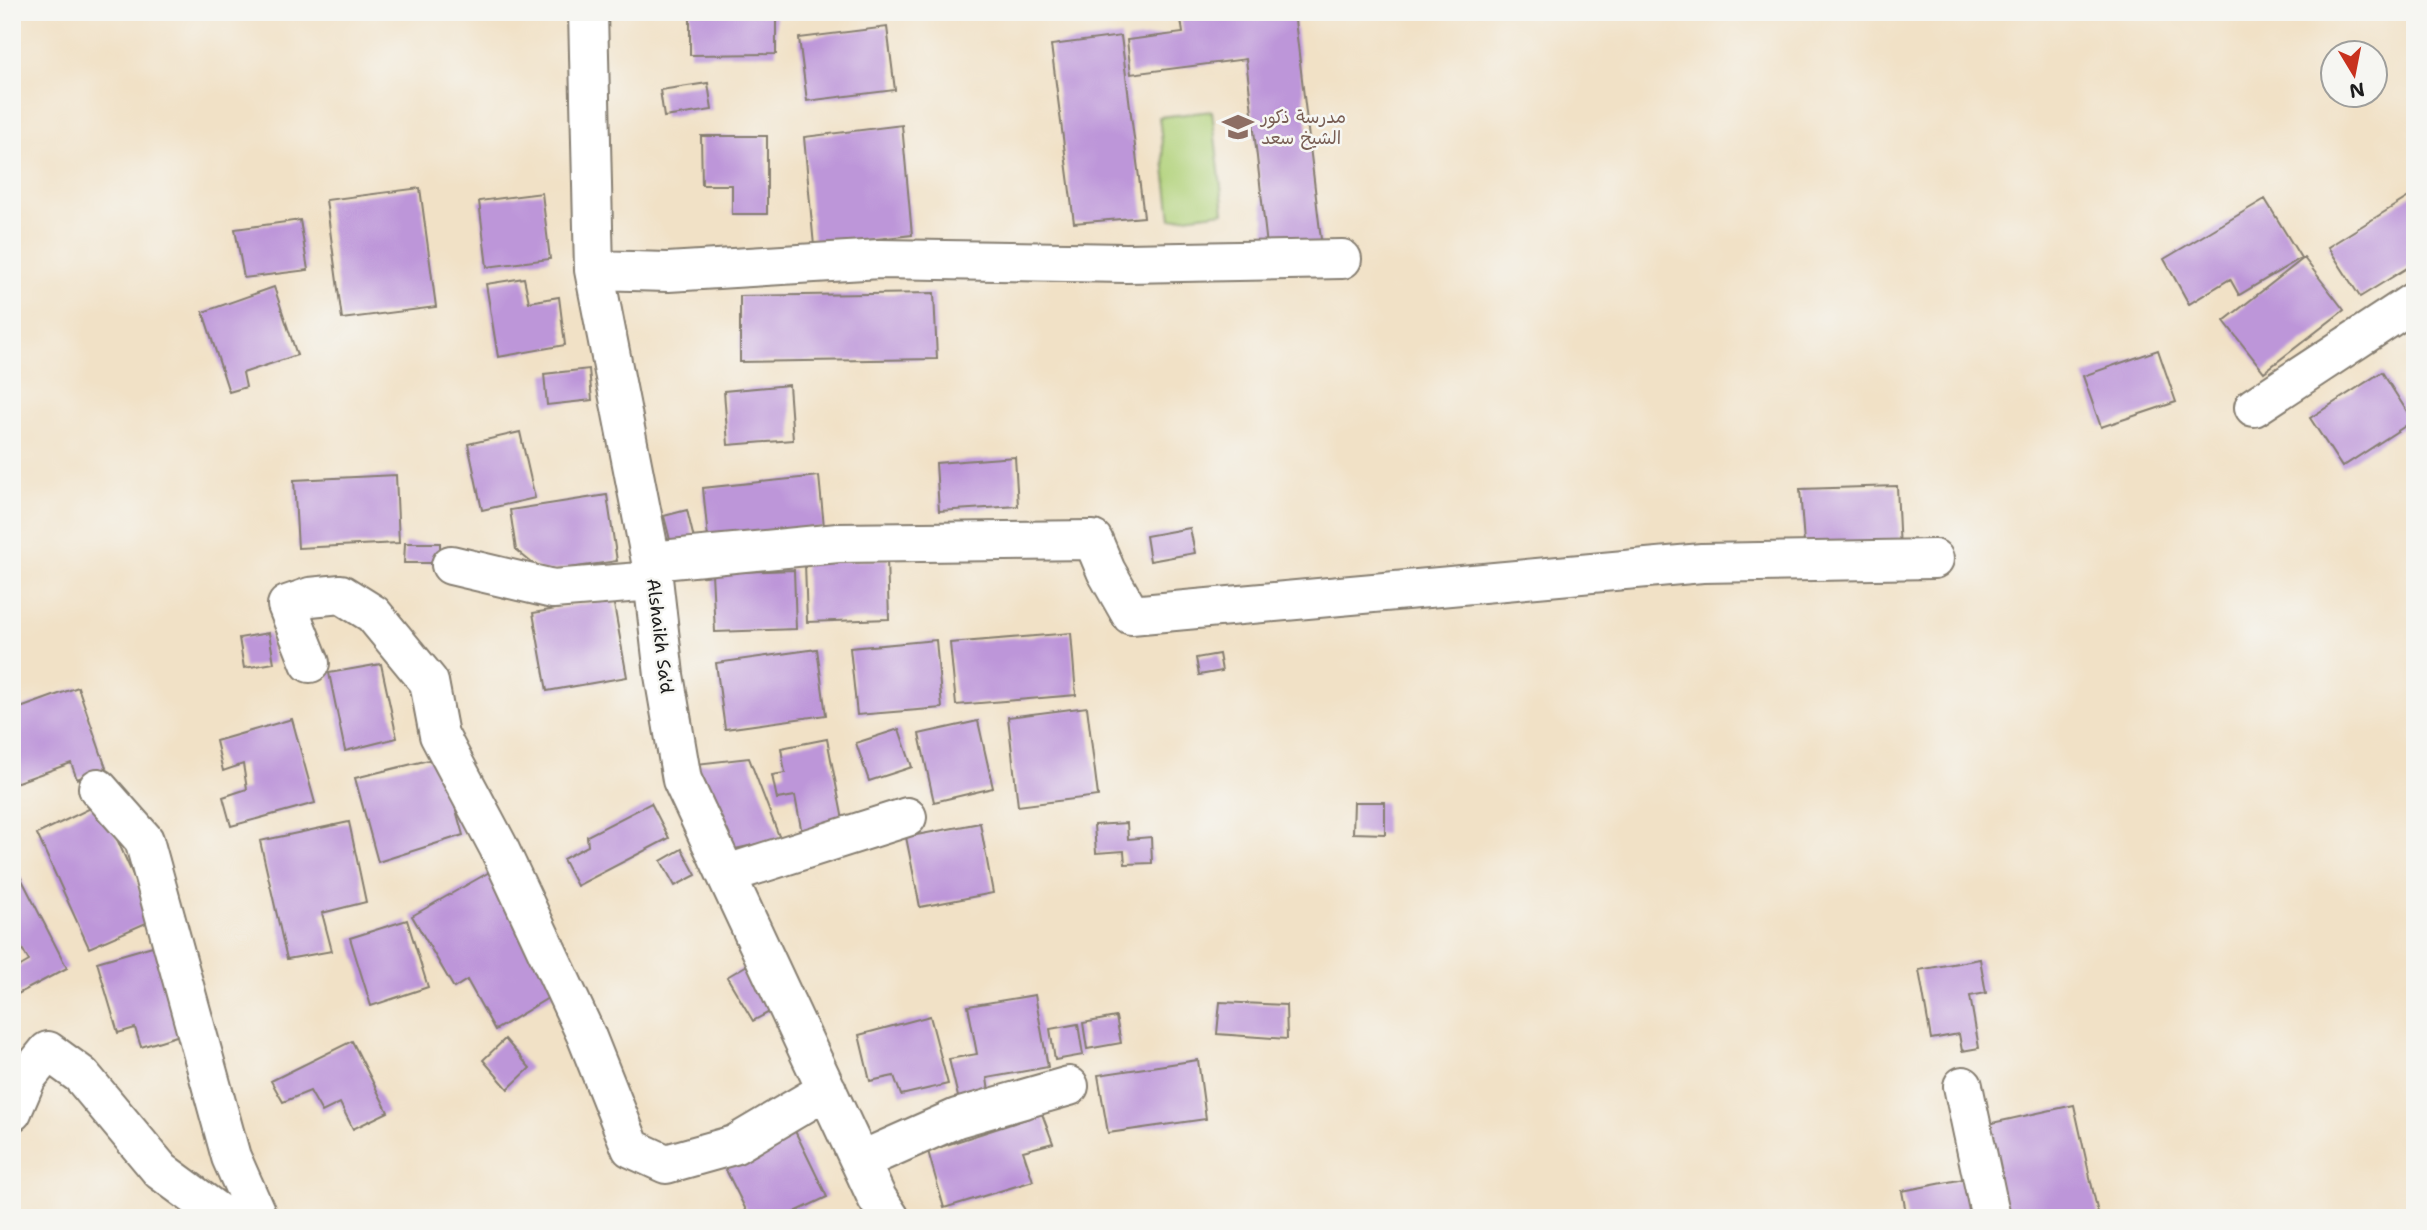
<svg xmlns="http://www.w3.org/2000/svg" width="2427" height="1230" font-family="'Shantell Sans','Playpen Sans Arabic',sans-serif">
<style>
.green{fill:#b0d178;stroke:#66764a;stroke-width:2}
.building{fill:#bd96d9}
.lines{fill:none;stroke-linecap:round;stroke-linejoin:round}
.street-casing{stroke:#867e71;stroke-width:42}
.street{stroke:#fff;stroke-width:38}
.labels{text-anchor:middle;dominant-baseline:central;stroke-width:5;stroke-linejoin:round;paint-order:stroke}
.education-label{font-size:18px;fill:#785e54;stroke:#f6f6f2;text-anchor:start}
.street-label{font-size:18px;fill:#1c1c1c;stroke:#f6f6f2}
</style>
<rect width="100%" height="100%" fill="#f6f6f2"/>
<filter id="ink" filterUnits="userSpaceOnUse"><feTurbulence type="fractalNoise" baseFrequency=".0143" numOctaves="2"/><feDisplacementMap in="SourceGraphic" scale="14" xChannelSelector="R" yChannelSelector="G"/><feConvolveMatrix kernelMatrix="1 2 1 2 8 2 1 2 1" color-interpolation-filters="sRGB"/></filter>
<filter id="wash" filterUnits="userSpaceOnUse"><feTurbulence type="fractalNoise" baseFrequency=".00686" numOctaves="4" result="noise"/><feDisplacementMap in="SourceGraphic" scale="28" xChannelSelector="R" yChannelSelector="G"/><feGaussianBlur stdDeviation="1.57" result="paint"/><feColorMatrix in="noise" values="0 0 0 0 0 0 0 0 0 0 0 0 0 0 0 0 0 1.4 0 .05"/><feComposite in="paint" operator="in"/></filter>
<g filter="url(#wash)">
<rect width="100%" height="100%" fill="#f1e1c6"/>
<path class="green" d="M 1212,111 L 1224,212 L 1171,219 L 1159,117 Z"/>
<g id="blocks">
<path class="building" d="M 690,12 L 776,12 L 776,54 L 690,55 Z
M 1237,12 L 1294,12 L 1322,248 L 1268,255 L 1246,59 L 1131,74 L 1127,40 L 1183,33 L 1181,19 Z
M 887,27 L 895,90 L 807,101 L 799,38 Z
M 1121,36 L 1144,217 L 1074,223 L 1051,45 Z
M 708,83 L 712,110 L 664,117 L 660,90 Z
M 902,125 L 912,235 L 814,246 L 804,137 Z
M 701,136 L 767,136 L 767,214 L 732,214 L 732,185 L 702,185 Z
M 420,188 L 436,307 L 342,319 L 326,200 Z
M 542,193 L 550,259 L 487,267 L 479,201 Z
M 2415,193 L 2415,263 L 2360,297 L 2328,247 Z
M 2265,199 L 2301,258 L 2239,295 L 2230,279 L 2189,304 L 2164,259 Z
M 300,220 L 308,270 L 244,278 L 235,229 Z
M 2304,258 L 2344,310 L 2264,372 L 2224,321 Z
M 524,278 L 529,302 L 559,297 L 565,345 L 498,357 L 486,284 Z
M 274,287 L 297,355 L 243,373 L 246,387 L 229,392 L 203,312 Z
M 934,293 L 937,359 L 740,362 L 740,296 Z
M 2158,350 L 2176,402 L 2101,427 L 2083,376 Z
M 589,369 L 592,400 L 547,405 L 544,374 Z
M 2382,372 L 2413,421 L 2342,467 L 2310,418 Z
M 789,385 L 793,440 L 728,445 L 724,391 Z
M 520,432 L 535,498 L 482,510 L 468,444 Z
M 1015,457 L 1018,506 L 939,511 L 936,463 Z
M 396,475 L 399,543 L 298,548 L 294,480 Z
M 819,476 L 824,527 L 708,538 L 703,488 Z
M 1897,486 L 1900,551 L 1804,543 L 1800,489 Z
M 607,495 L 617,561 L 543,572 L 516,550 L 510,510 Z
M 687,510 L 694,539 L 671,544 L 664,516 Z
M 1190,528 L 1195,553 L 1150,561 L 1146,536 Z
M 405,543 L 440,543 L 440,563 L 404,563 Z
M 887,559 L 889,619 L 807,622 L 805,563 Z
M 794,570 L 796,629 L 715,632 L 712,573 Z
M 613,599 L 627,677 L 547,691 L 533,613 Z
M 269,633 L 274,663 L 244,668 L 239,638 Z
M 1071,633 L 1076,695 L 956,705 L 950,643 Z
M 936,640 L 942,708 L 857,715 L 850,648 Z
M 817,649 L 826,715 L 725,729 L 716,663 Z
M 1219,654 L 1222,671 L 1199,675 L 1196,658 Z
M 381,664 L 397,738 L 345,751 L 329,673 Z
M 78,687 L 106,768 L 77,779 L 71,763 L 12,784 L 12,711 Z
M 1087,707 L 1098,796 L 1018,806 L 1008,717 Z
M 292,719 L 315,803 L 231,826 L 223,797 L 247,789 L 243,764 L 223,771 L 216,741 Z
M 978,721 L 993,788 L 934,802 L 919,734 Z
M 899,729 L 912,767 L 869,781 L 856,743 Z
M 827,739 L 844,825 L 802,833 L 795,796 L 777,799 L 772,775 L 785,773 L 781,748 Z
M 441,757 L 463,835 L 378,862 L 355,778 Z
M 749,758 L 780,839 L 735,849 L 696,764 Z
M 1354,802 L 1385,802 L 1385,834 L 1353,833 Z
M 101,803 L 153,920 L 89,948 L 37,834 Z
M 651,803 L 669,838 L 577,886 L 563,859 L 588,846 L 587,836 Z
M 349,822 L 366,902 L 322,913 L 332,951 L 287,959 L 260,841 Z
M 980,823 L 993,893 L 920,907 L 906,837 Z
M 1127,823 L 1128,839 L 1151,837 L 1152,863 L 1125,864 L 1124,851 L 1096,853 L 1094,825 Z
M 682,849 L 696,875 L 675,886 L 661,861 Z
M 493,870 L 563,989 L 495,1030 L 467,980 L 454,988 L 412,916 Z
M 19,874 L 67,968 L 12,997 L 12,971 L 29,961 L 20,945 L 12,949 L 12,878 Z
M 407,920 L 428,987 L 371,1006 L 350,938 Z
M 156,945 L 183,1034 L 141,1047 L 135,1028 L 118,1033 L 97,962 Z
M 1980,959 L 1986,993 L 1970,996 L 1979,1048 L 1962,1051 L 1959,1034 L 1931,1039 L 1919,970 Z
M 749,964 L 775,1009 L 753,1021 L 727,977 Z
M 1035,995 L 1048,1067 L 987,1078 L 990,1099 L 960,1105 L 949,1059 L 977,1054 L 968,1006 Z
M 1220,1002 L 1286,1005 L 1287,1039 L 1217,1034 Z
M 930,1016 L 948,1084 L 901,1095 L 894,1076 L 870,1081 L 859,1035 Z
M 1116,1017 L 1121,1043 L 1087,1049 L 1083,1023 Z
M 1078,1024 L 1083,1055 L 1055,1060 L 1050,1029 Z
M 505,1039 L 530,1068 L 508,1089 L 483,1060 Z
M 352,1041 L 388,1112 L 353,1129 L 340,1103 L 322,1112 L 310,1091 L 283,1102 L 271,1081 Z
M 1198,1060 L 1206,1119 L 1108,1133 L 1098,1075 Z
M 2074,1105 L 2099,1218 L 2004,1218 L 1983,1125 Z
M 1042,1114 L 1053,1143 L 1023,1151 L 1033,1181 L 944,1208 L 928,1151 Z
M 795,1131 L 827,1197 L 782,1218 L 750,1218 L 723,1164 Z
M 1969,1178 L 1977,1218 L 1907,1218 L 1902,1191 Z"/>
</g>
</g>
<g filter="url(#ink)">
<use href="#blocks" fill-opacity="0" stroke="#867e71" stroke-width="2"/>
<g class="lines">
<defs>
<path id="street" d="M 588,12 L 594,270 L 651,561 L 664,675 L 682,780 L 877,1198 L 890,1218
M 594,270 L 668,272 L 880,259 L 1126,263 L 1342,259
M 2254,407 L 2415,301
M 651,561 L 838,543 L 1093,540 L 1106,571 L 1131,615 L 1702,563 L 1934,559
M 451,565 L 553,589 L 653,581
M 310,663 L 287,605 L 310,597 L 341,594 L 373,614 L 429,682 L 439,735 L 498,846 L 586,1035 L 631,1148 L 666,1164 L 734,1145 L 827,1090
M 98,788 L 144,840 L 231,1157 L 258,1218
M 727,874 L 907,817
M 1963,1086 L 1991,1218
M 12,1112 L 27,1077 L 48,1051 L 81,1075 L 161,1171 L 225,1218
M 860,1161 L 957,1118 L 1069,1086"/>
</defs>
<use href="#street" class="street-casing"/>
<use href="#street" class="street"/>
</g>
</g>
<defs>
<symbol id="school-bare" viewBox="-9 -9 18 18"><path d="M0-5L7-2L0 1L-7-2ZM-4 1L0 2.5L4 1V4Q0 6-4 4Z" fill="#8d6e63" stroke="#f6f6f2" stroke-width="2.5" paint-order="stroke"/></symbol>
</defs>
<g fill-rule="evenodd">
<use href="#school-bare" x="1216" y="105" width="44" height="44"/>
</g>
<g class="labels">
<g class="education-label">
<text x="1261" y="117">مدرسة ذكور<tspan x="1261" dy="21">الشيخ سعد</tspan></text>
</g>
<g class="street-label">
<text transform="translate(660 636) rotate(83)">Alshaikh Sa'd</text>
</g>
</g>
<rect width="2427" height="1230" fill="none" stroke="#f6f6f2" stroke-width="42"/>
<g transform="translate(2354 74) rotate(170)"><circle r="33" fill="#f6f6f2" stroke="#9f9f9c" stroke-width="2"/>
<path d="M0-5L12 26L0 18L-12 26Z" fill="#c8321e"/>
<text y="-10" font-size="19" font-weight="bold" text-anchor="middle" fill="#1c1c1c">N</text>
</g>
</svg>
